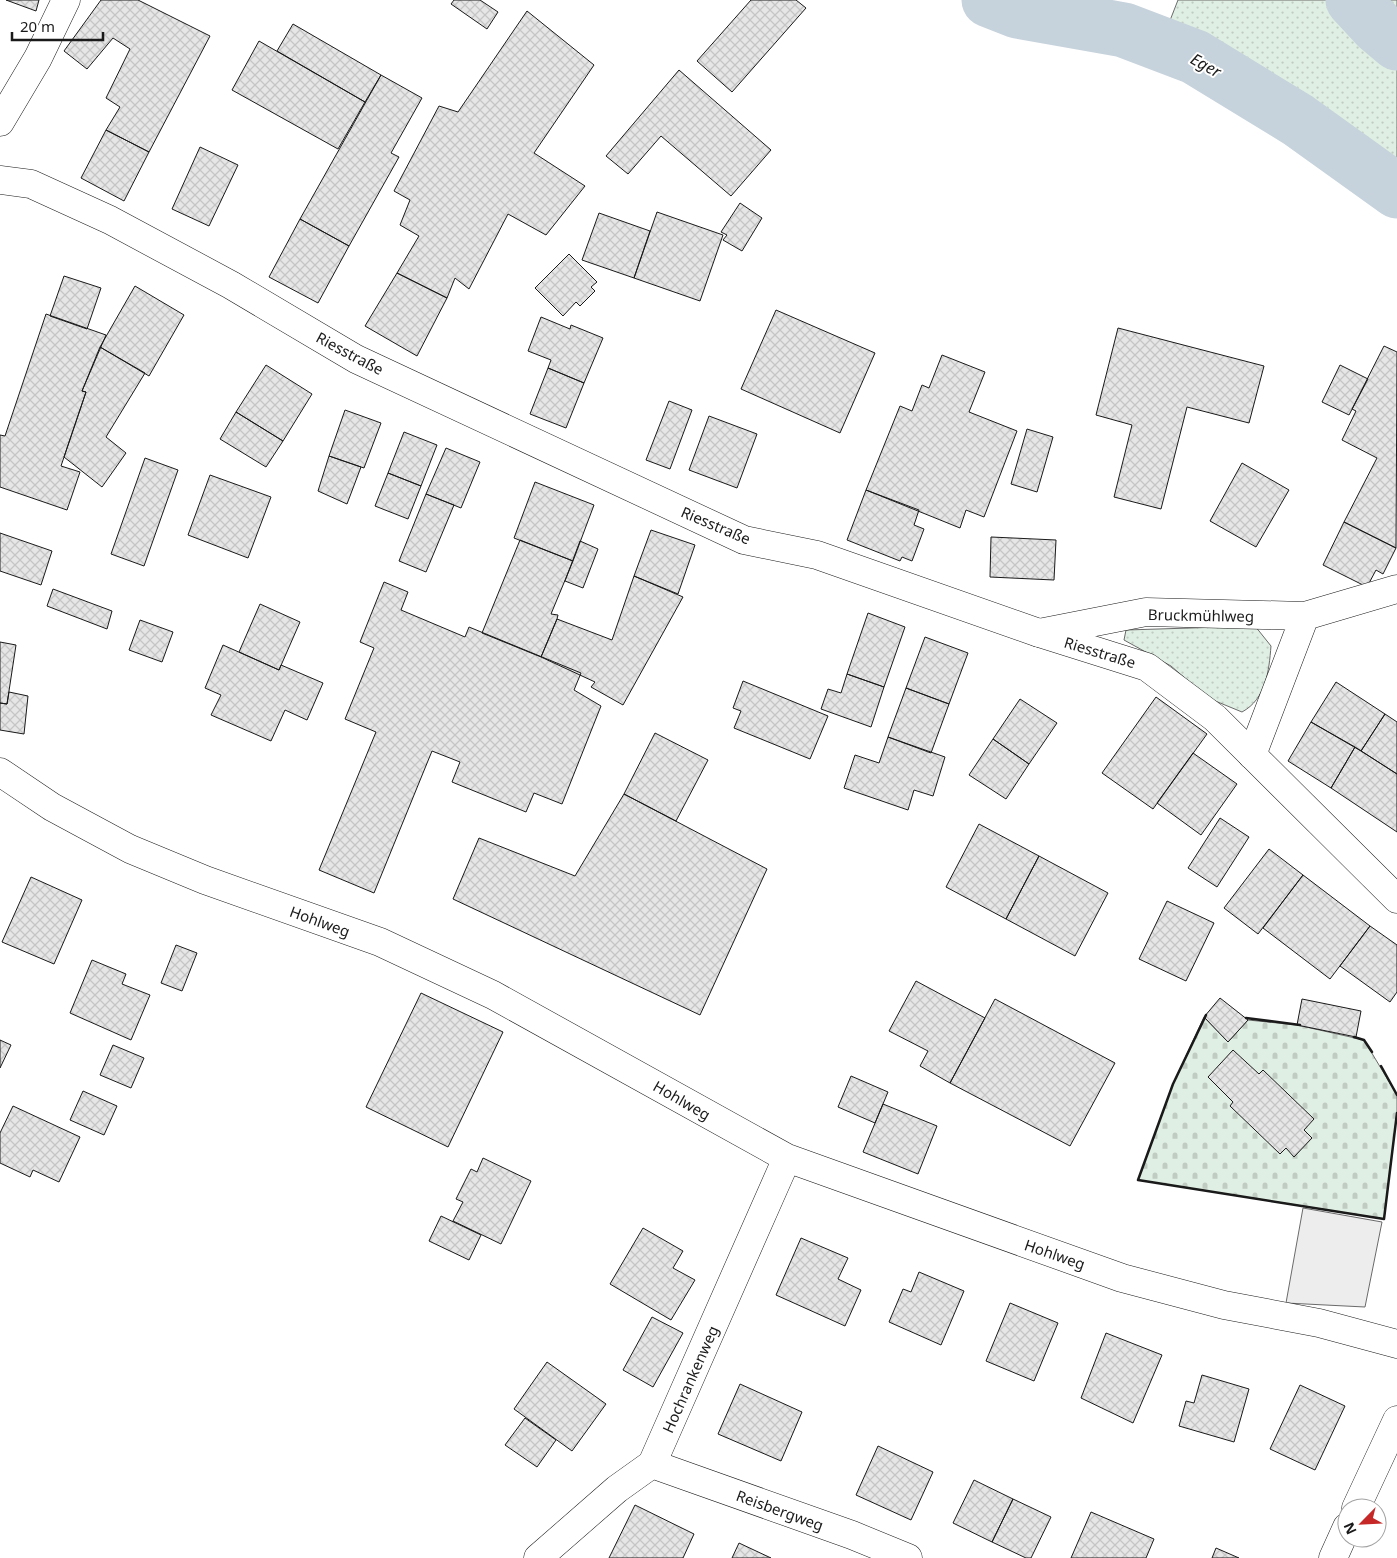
<svg xmlns="http://www.w3.org/2000/svg" width="1397" height="1558" font-family="'Noto Sans',sans-serif">
<style>
.grass{fill:url(#grass-dots);stroke:#6a6a6a}
.cemetery{fill:url(#cemetery-stones);stroke:#6a6a6a}
.parking{fill:#ededed;stroke:#6a6a6a}
.lines{fill:none;stroke-linecap:round;stroke-linejoin:round}
.river{stroke:#c6d2dc;stroke-width:55}
.building{fill:url(#building-cross-hatch);stroke:#1a1a1a}
.street-casing{stroke:#1a1a1a;stroke-width:29}
.secondary-casing{stroke:#1a1a1a;stroke-width:29}
.street{stroke:#fff;stroke-width:28}
.secondary{stroke:#fff;stroke-width:28}
.wall{stroke:#1a1a1a;stroke-width:2.5}
.labels{text-anchor:middle;dominant-baseline:central;stroke-width:4;stroke-linejoin:round;paint-order:stroke}
.street-label{font-size:15px;fill:#1a1a1a;stroke:#fff}
.water-label{font-size:16px;font-style:italic;fill:#1a1a1a;stroke:#fff}
</style>
<defs>
<pattern id="grass-dots" width="8" height="8" patternUnits="userSpaceOnUse" patternTransform="scale(1.25)"><rect width="8" height="8" fill="#e0efe3"/><path d="M2 2h.1M6 6h.1" fill="none" stroke="#c0ccc2" stroke-width="1.8" stroke-linecap="round"/></pattern>
<pattern id="cemetery-stones" width="16" height="16" patternUnits="userSpaceOnUse" patternTransform="scale(1.25)"><rect width="16" height="16" fill="#e0efe3"/><path d="M2 7V4a2 2 0 0 1 4 0v3zM10 15v-3a2 2 0 0 1 4 0v3z" fill="#c0ccc2"/></pattern>
<pattern id="building-cross-hatch" width="8" height="8" patternUnits="userSpaceOnUse" patternTransform="scale(1.25)"><rect width="8" height="8" fill="#e6e6e6"/><path d="M0 0l8 8M0 8l8-8" fill="none" stroke="#c5c5c5"/></pattern>
</defs>
<rect width="100%" height="100%" fill="#fff"/>
<path class="grass" d="M 1178,0 L 1397,0 L 1397,163 L 1169,23 Z
M 1255,626 L 1271,646 C 1269,671 1266,699 1242,712 L 1208,698 L 1171,666 L 1124,640 L 1126,630 Z"/>
<path class="cemetery" d="M 1204,1017 L 1228,1042 L 1248,1020 L 1297,1025 L 1364,1040 L 1397,1095 L 1397,1113 L 1384,1219 L 1138,1180 L 1173,1084 Z"/>
<path class="parking" d="M 1303,1208 L 1382,1222 L 1365,1307 L 1286,1303 Z"/>
<g class="lines">
<path class="river" d="M 989,0 L 1017,11 L 1124,30 L 1195,57 L 1298,120 L 1397,191
M 1353,0 L 1378,27 L 1397,43"/>
</g>
<path class="building" d="M 6,0 L 39,0 L 36,11 Z
M 101,0 L 138,0 L 210,36 L 149,152 L 106,130 L 120,107 L 106,98 L 130,49 L 113,38 L 87,69 L 64,51 Z
M 454,0 L 480,0 L 498,12 L 487,29 L 451,4 Z
M 751,0 L 796,0 L 806,8 L 732,92 L 697,61 Z
M 527,11 L 594,65 L 534,153 L 585,186 L 546,235 L 508,214 L 469,289 L 455,278 L 447,298 L 397,273 L 419,236 L 400,225 L 410,200 L 394,191 L 439,106 L 458,112 Z
M 293,24 L 381,75 L 365,102 L 277,51 Z
M 259,41 L 365,102 L 338,149 L 232,90 Z
M 679,70 L 771,150 L 731,196 L 661,136 L 628,174 L 606,156 Z
M 381,75 L 422,98 L 391,153 L 399,157 L 349,246 L 300,219 Z
M 106,130 L 149,152 L 124,201 L 81,178 Z
M 200,147 L 238,165 L 209,226 L 172,209 Z
M 740,203 L 762,218 L 742,251 L 723,240 L 727,235 L 721,232 Z
M 657,212 L 723,235 L 700,301 L 634,278 Z
M 599,213 L 650,231 L 634,278 L 582,260 Z
M 300,219 L 349,246 L 318,303 L 269,277 Z
M 569,254 L 597,282 L 591,287 L 595,291 L 580,306 L 576,302 L 563,316 L 535,288 Z
M 397,273 L 447,298 L 417,356 L 365,326 Z
M 64,276 L 101,288 L 87,329 L 50,316 Z
M 135,286 L 184,315 L 149,376 L 100,347 Z
M 776,310 L 875,353 L 840,433 L 741,389 Z
M 46,314 L 106,335 L 82,391 L 86,392 L 61,466 L 80,472 L 67,510 L 0,487 L 0,435 L 5,436 Z
M 541,317 L 570,329 L 571,325 L 603,338 L 584,383 L 548,368 L 551,360 L 528,351 Z
M 1118,328 L 1264,366 L 1249,423 L 1187,407 L 1161,509 L 1114,497 L 1132,425 L 1096,415 Z
M 1384,346 L 1397,352 L 1396,548 L 1344,522 L 1377,458 L 1342,440 L 1356,411 L 1352,409 Z
M 100,347 L 145,373 L 106,437 L 126,453 L 102,487 L 64,457 L 86,392 L 82,391 Z
M 942,355 L 985,372 L 969,412 L 1017,431 L 984,517 L 966,510 L 960,528 L 866,490 L 900,406 L 912,411 L 922,385 L 929,388 Z
M 266,365 L 312,394 L 283,441 L 236,412 Z
M 1340,365 L 1368,379 L 1349,415 L 1322,402 Z
M 548,368 L 584,383 L 566,428 L 530,414 Z
M 669,401 L 692,410 L 670,469 L 646,460 Z
M 345,410 L 381,423 L 364,468 L 329,456 Z
M 236,412 L 283,441 L 266,467 L 220,439 Z
M 709,416 L 757,434 L 737,488 L 689,470 Z
M 1027,429 L 1053,437 L 1037,492 L 1011,484 Z
M 404,432 L 437,445 L 421,486 L 388,473 Z
M 446,448 L 480,462 L 461,508 L 426,494 Z
M 329,456 L 361,467 L 347,504 L 318,491 Z
M 145,458 L 178,470 L 144,566 L 111,554 Z
M 1242,463 L 1289,490 L 1256,547 L 1210,521 Z
M 388,473 L 421,486 L 408,519 L 375,506 Z
M 210,475 L 271,497 L 248,558 L 188,535 Z
M 535,482 L 594,505 L 573,561 L 514,538 Z
M 866,490 L 919,510 L 914,525 L 924,529 L 912,561 L 902,557 L 900,561 L 847,540 Z
M 426,494 L 454,505 L 426,572 L 399,561 Z
M 1344,522 L 1396,548 L 1383,574 L 1376,570 L 1367,587 L 1323,565 Z
M 651,530 L 695,545 L 678,594 L 634,576 Z
M 0,533 L 52,551 L 41,585 L 0,571 Z
M 991,537 L 1056,540 L 1054,580 L 990,577 Z
M 520,540 L 573,561 L 551,614 L 558,615 L 557,619 L 541,657 L 482,633 Z
M 580,541 L 598,549 L 583,588 L 565,581 Z
M 634,576 L 683,597 L 623,705 L 591,687 L 595,682 L 541,657 L 557,619 L 612,640 Z
M 384,582 L 408,592 L 401,610 L 465,637 L 469,627 L 581,673 L 574,690 L 601,706 L 562,804 L 534,793 L 526,812 L 452,782 L 460,762 L 432,751 L 374,893 L 319,870 L 376,732 L 345,719 L 374,648 L 360,642 Z
M 53,589 L 112,611 L 107,629 L 47,606 Z
M 260,604 L 300,622 L 279,670 L 239,652 Z
M 868,613 L 905,627 L 884,687 L 847,674 Z
M 140,620 L 173,632 L 162,662 L 129,650 Z
M 925,637 L 968,653 L 949,704 L 906,688 Z
M 0,642 L 16,645 L 7,704 L 0,703 Z
M 223,645 L 279,670 L 281,665 L 323,683 L 307,720 L 285,710 L 271,741 L 211,715 L 221,695 L 205,688 Z
M 847,674 L 884,687 L 871,727 L 821,709 L 828,689 L 841,693 Z
M 743,681 L 828,716 L 810,759 L 734,728 L 741,711 L 733,708 Z
M 1336,682 L 1385,714 L 1361,751 L 1311,722 Z
M 906,688 L 949,704 L 931,753 L 888,737 Z
M 9,692 L 28,696 L 24,734 L 0,730 L 0,703 L 7,704 Z
M 1156,697 L 1207,734 L 1153,809 L 1102,773 Z
M 1020,699 L 1057,723 L 1029,764 L 993,739 Z
M 1385,714 L 1397,722 L 1397,774 L 1361,751 Z
M 1311,722 L 1355,747 L 1331,788 L 1288,761 Z
M 655,733 L 708,760 L 676,821 L 624,794 Z
M 888,737 L 945,757 L 933,796 L 914,790 L 908,810 L 844,788 L 855,755 L 879,763 Z
M 993,739 L 1029,764 L 1006,799 L 969,775 Z
M 1355,747 L 1397,774 L 1397,832 L 1331,788 Z
M 1193,753 L 1237,784 L 1201,835 L 1157,803 Z
M 624,794 L 767,869 L 700,1015 L 453,899 L 479,838 L 575,876 Z
M 1220,818 L 1249,837 L 1217,887 L 1188,868 Z
M 979,824 L 1039,856 L 1006,919 L 946,887 Z
M 1269,849 L 1303,875 L 1258,934 L 1224,908 Z
M 1039,856 L 1108,893 L 1075,956 L 1006,919 Z
M 1303,875 L 1370,926 L 1330,979 L 1263,928 Z
M 31,877 L 82,900 L 54,964 L 2,942 Z
M 1167,901 L 1214,923 L 1186,981 L 1139,959 Z
M 1370,926 L 1397,945 L 1397,992 L 1390,1002 L 1340,966 Z
M 176,945 L 197,953 L 182,991 L 161,983 Z
M 92,960 L 126,974 L 122,984 L 150,995 L 131,1040 L 70,1013 Z
M 916,981 L 985,1018 L 950,1083 L 920,1066 L 928,1051 L 889,1031 Z
M 421,993 L 503,1032 L 448,1147 L 366,1107 Z
M 1220,998 L 1248,1020 L 1228,1042 L 1204,1017 Z
M 995,999 L 1115,1063 L 1070,1146 L 950,1083 Z
M 1302,999 L 1361,1011 L 1356,1037 L 1297,1025 Z
M 0,1040 L 11,1045 L 0,1068 Z
M 113,1045 L 144,1058 L 131,1088 L 100,1075 Z
M 1233,1050 L 1259,1074 L 1263,1070 L 1314,1119 L 1304,1130 L 1312,1138 L 1294,1157 L 1286,1148 L 1280,1154 L 1230,1106 L 1233,1102 L 1208,1077 Z
M 851,1076 L 888,1092 L 875,1123 L 838,1107 Z
M 83,1091 L 117,1106 L 104,1135 L 70,1120 Z
M 883,1104 L 937,1126 L 918,1174 L 863,1152 Z
M 13,1106 L 80,1137 L 59,1182 L 33,1170 L 30,1177 L 0,1163 L 0,1133 Z
M 483,1158 L 531,1181 L 501,1244 L 453,1221 L 463,1202 L 456,1199 L 471,1169 L 477,1172 Z
M 441,1216 L 481,1235 L 469,1260 L 429,1241 Z
M 643,1228 L 683,1251 L 673,1268 L 695,1280 L 671,1320 L 610,1284 Z
M 801,1238 L 848,1258 L 838,1279 L 861,1290 L 845,1326 L 776,1295 Z
M 919,1272 L 964,1291 L 941,1345 L 889,1322 L 903,1289 L 911,1292 Z
M 1010,1303 L 1058,1323 L 1034,1381 L 986,1361 Z
M 652,1317 L 683,1333 L 653,1387 L 623,1370 Z
M 1106,1333 L 1162,1355 L 1133,1423 L 1081,1398 Z
M 547,1362 L 606,1404 L 572,1451 L 514,1409 Z
M 1202,1375 L 1249,1389 L 1234,1442 L 1179,1426 L 1186,1401 L 1194,1403 Z
M 740,1384 L 802,1412 L 781,1461 L 718,1434 Z
M 1300,1385 L 1345,1406 L 1315,1470 L 1270,1449 Z
M 525,1418 L 556,1440 L 537,1467 L 505,1445 Z
M 878,1446 L 933,1472 L 911,1520 L 856,1495 Z
M 974,1480 L 1013,1499 L 992,1542 L 953,1523 Z
M 1013,1499 L 1051,1517 L 1031,1558 L 1026,1558 L 992,1542 Z
M 635,1505 L 694,1534 L 683,1558 L 609,1558 Z
M 1091,1512 L 1154,1539 L 1146,1558 L 1071,1558 Z
M 739,1543 L 771,1558 L 732,1558 Z
M 1216,1548 L 1239,1558 L 1212,1558 Z"/>
<g class="lines">
<defs>
<path id="street" d="M 0,122 L 38,58 L 66,0
M 1039,633 L 1146,612 L 1305,616
M 1252,755 L 1305,616 L 1397,589
M 0,772 L 52,807 L 130,849 L 205,880 L 380,942 L 493,995 L 787,1158 L 1122,1278 L 1224,1305 L 1319,1323 L 1397,1344
M 652,1464 L 852,1535 L 908,1558
M 1356,1508 L 1397,1420
M 538,1558 L 617,1489 L 652,1464 L 787,1158
M 1333,1558 L 1347,1527"/>
<path id="secondary" d="M 0,180 L 31,184 L 110,220 L 231,285 L 356,359 L 744,540 L 817,555 L 1039,633 L 1147,667 L 1215,718 L 1397,899"/>
</defs>
<use href="#street" class="street-casing"/>
<use href="#secondary" class="secondary-casing"/>
<use href="#street" class="street"/>
<use href="#secondary" class="secondary"/>
<path class="wall" d="M 1206,1015 L 1173,1084 L 1138,1180 L 1384,1219 L 1397,1113
M 1246,1018 L 1300,1025
M 1354,1037 L 1364,1040 L 1372,1052
M 1381,1066 L 1397,1095"/>
</g>
<g class="labels">
<g class="street-label">
<text transform="translate(350 353) rotate(28)">Riesstraße</text>
<text transform="translate(716 525) rotate(23)">Riesstraße</text>
<text transform="translate(1201 615) rotate(1)">Bruckmühlweg</text>
<text transform="translate(1100 652) rotate(17)">Riesstraße</text>
<text transform="translate(320 921) rotate(20)">Hohlweg</text>
<text transform="translate(682 1100) rotate(30)">Hohlweg</text>
<text transform="translate(1055 1254) rotate(19)">Hohlweg</text>
<text transform="translate(690 1379) rotate(-66)">Hochrankenweg</text>
<text transform="translate(780 1510) rotate(20)">Reisbergweg</text>
</g>
<g class="water-label">
<text transform="translate(1206 65) rotate(29)">Eger</text>
</g>
</g>
<g transform="translate(1362 1523) rotate(246)"><circle r="24" fill="#ffffff" stroke="#a3a3a3"/>
<path d="M0-4L9 19L0 12L-9 19Z" fill="#c62828"/>
<text y="-8" font-size="14" font-weight="bold" text-anchor="middle" fill="#1a1a1a">N</text>
</g>
<path d="M12 32v8h91v-8" fill="none" stroke="#1a1a1a" stroke-width="2.5"/>
<text x="20" y="32" font-size="15" fill="#1a1a1a" stroke="#ffffff" stroke-width="4" paint-order="stroke">20 m</text>
</svg>
